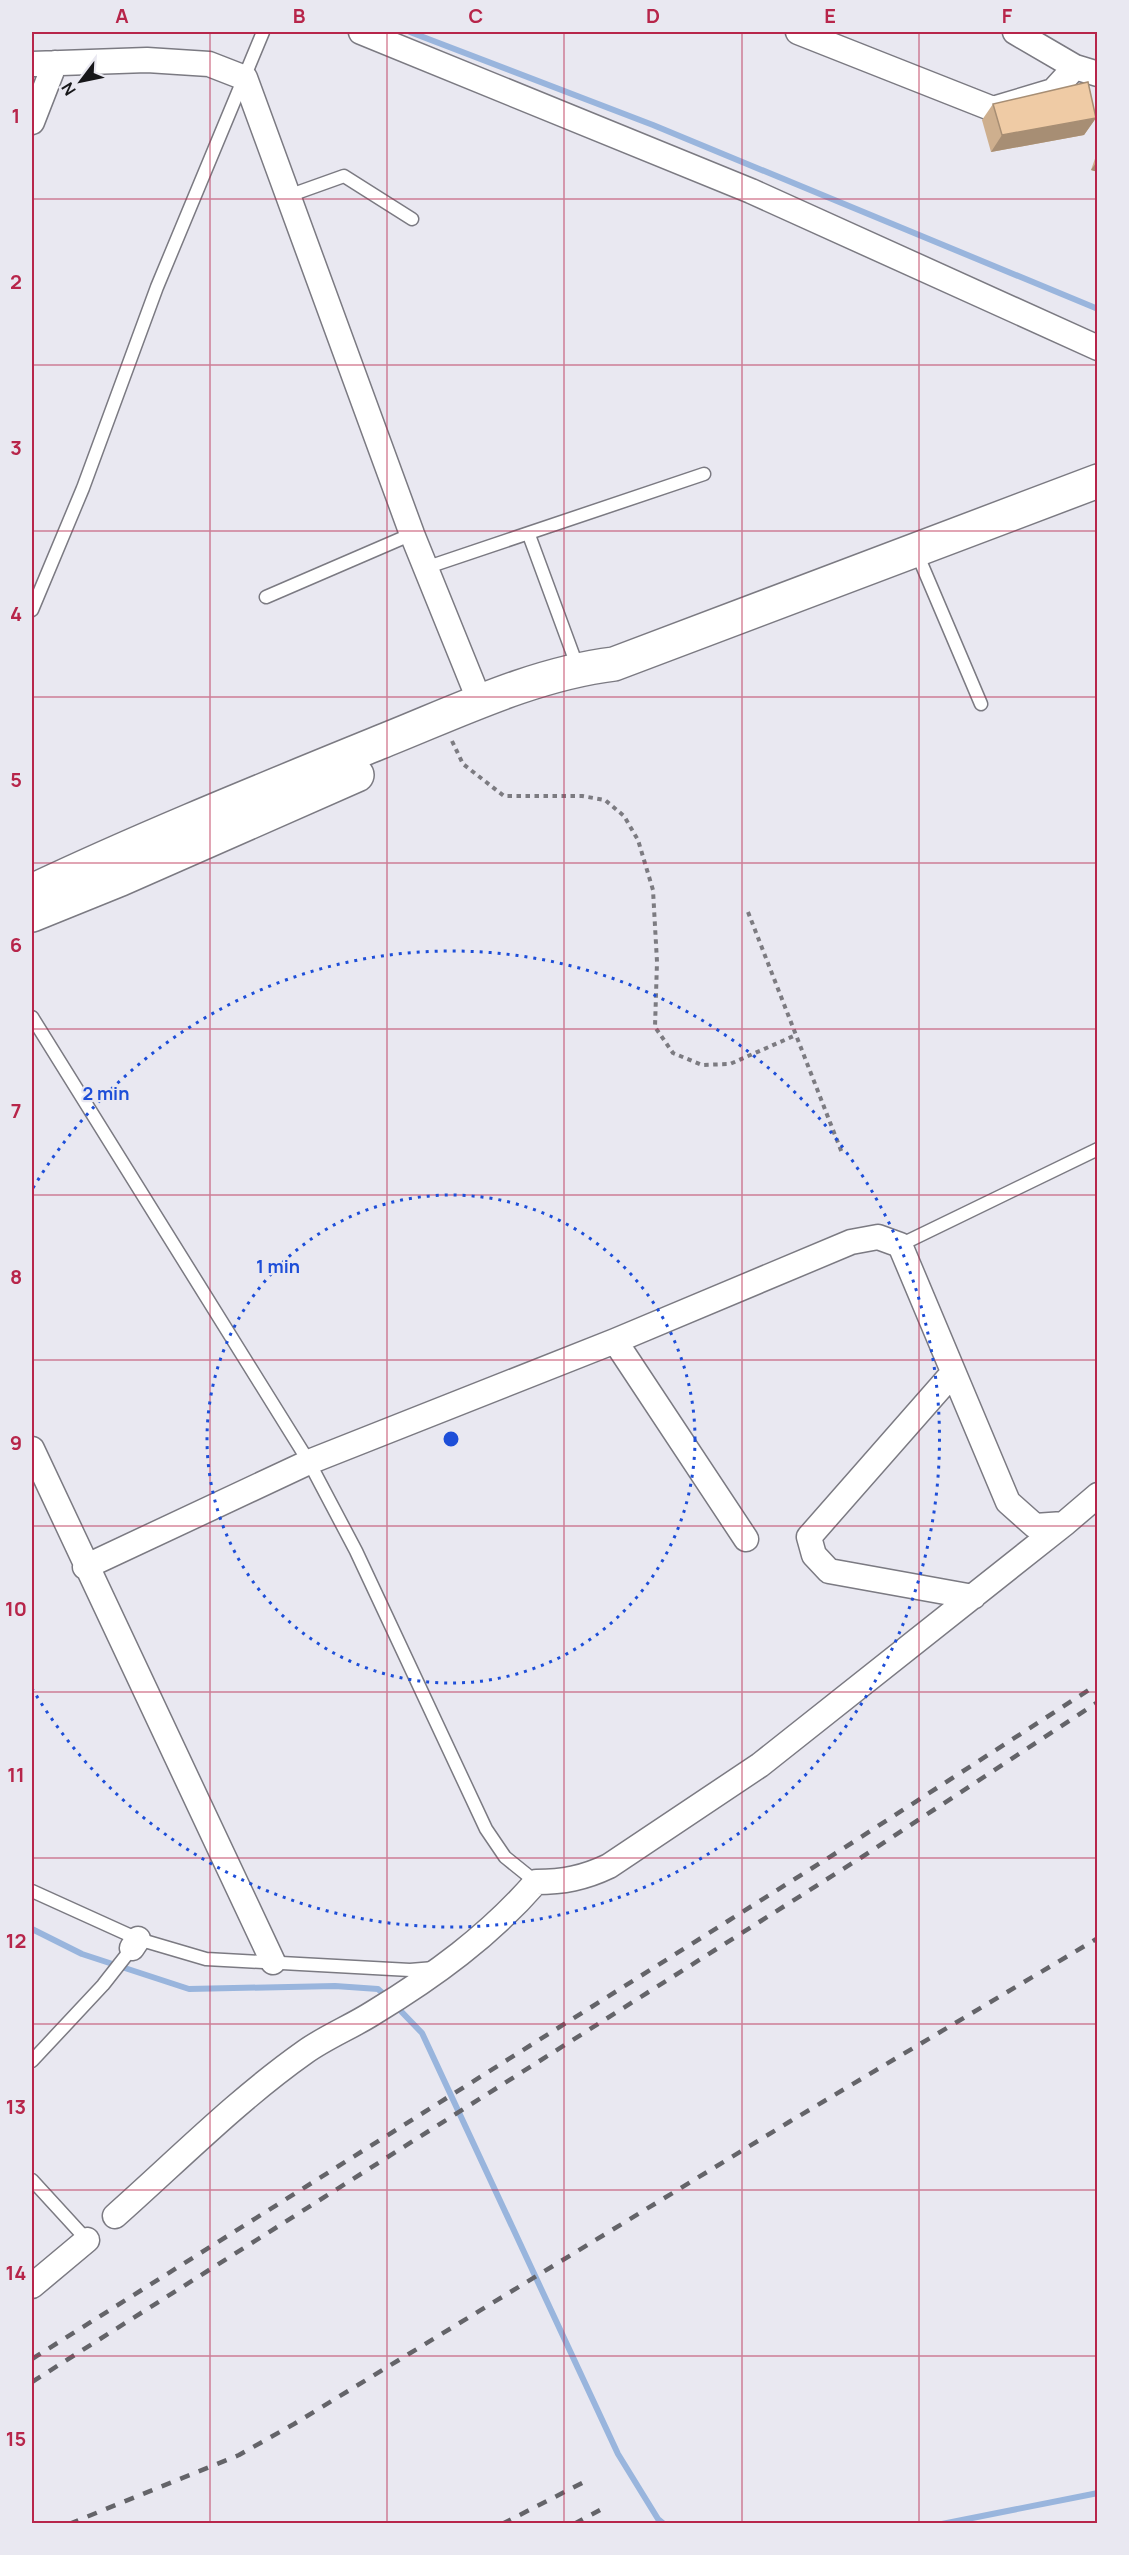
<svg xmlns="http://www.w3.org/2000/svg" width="1129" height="2555" font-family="Manrope,sans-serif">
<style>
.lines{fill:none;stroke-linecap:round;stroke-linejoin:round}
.stream{stroke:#99b5dd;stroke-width:6}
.lane-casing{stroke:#7b7a82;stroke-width:15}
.street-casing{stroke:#7b7a82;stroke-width:27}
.secondary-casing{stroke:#7b7a82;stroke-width:36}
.path{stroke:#7c7b81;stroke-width:4;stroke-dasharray:4.5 4.5;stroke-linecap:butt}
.lane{stroke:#fff;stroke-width:12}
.street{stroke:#fff;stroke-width:24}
.secondary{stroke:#fff;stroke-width:33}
.rail{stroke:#646469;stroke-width:4.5;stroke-dasharray:10 10;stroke-linecap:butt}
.wall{fill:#ceaf8e}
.shaded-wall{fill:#a78e74}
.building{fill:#efcba5;stroke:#a78e74;stroke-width:1.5}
.grid{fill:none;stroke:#b7254a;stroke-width:1.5;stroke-opacity:0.55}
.ring{fill:none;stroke:#1d4ed8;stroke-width:3;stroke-dasharray:3 6}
.centre{fill:#1d4ed8;stroke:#e9e8f1;stroke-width:3}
.ring-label{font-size:18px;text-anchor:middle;font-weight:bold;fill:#1d4ed8;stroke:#e9e8f1;stroke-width:4.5;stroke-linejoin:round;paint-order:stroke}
.neatline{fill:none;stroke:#b7254a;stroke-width:2}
.grid-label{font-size:20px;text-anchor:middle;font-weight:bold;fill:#b7254a}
</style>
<rect width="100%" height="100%" fill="#e9e8f1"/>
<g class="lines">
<path class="stream" d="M 410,32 L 653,125 L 1098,309
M 32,1929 L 82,1954 L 189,1989 L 335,1986 L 378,1989 L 388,1998
M 395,2005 L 422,2033 L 618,2454 L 658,2519 L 664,2524
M 942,2524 L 1098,2493"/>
<defs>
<path id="lane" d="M 288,196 L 344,176 L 412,219
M 529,535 L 578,668
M 916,551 L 981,704
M 425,568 L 704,474
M 266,597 L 412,534
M 32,610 L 83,488 L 157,287 L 263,32
M 32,1017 L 309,1462 L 356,1551 L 486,1829 L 505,1857 L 536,1882
M 900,1245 L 1098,1149
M 32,1891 L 138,1939 L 206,1959 L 410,1970 L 434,1968
M 32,2061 L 103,1985 L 132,1948
M 32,2180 L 87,2240"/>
<path id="street" d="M 361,32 L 751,191 L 1098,348
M 798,32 L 993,109 L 1053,91 L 1075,67
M 1015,32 L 1075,67 L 1098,74
M 32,64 L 147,60 L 209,64 L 245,78 L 412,534 L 480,702
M 32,122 L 55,63
M 615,1341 L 746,1539
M 953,1373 L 809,1537 L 814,1555 L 829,1571 L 973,1597
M 32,1449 L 273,1962
M 85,1567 L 309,1462 L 615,1341 L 851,1242 L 878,1237 L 900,1245 L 1008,1502 L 1035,1526 L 1064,1524 L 1098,1495
M 132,1948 L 138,1939
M 115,2216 C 177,2161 237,2100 305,2052 C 326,2037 351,2027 373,2013 C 434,1976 489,1936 536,1882 C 563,1882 584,1878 609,1866 L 760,1765 L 1064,1524
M 32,2286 L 87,2240"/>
<path id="secondary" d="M 32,891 C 144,838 263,790 378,743 C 454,713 532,674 614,664 L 1098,481
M 32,915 L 121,879 L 357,775"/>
</defs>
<use href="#lane" class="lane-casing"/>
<use href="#street" class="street-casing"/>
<use href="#secondary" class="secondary-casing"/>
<path class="path" d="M 452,741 L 463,764 L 504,796 L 582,796 L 605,800 L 624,816 L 638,840 L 653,890 L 657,962 L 655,1027 L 673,1053 L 702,1065 L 730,1064 L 796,1035
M 748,912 L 842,1153"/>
<use href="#lane" class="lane"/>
<use href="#street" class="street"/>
<use href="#secondary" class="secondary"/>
<path class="rail" d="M 32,2359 L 844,1848 L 1098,1684
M 32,2382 L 862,1857 L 1098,1702
M 69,2524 L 239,2455 L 294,2424 L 789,2122 L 1098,1938
M 502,2524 L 586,2481
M 574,2524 L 600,2510"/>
</g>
<path class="wall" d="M 993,104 L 1096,118 L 1084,135 L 991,152 L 982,120 Z
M 1098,150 L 1098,172 L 1091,170 Z"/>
<path class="shaded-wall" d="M 1096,118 L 1084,135 L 991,152 L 1002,135 Z
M 1098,160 L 1098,172 L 1091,170 Z"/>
<path class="building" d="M 1088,82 L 1096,118 L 1002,135 L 993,104 Z"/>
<path class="grid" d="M 210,32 L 210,2524M 387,32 L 387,2524M 564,32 L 564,2524M 742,32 L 742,2524M 919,32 L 919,2524M 32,199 L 1098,199M 32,365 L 1098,365M 32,531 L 1098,531M 32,697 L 1098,697M 32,863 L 1098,863M 32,1029 L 1098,1029M 32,1195 L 1098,1195M 32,1360 L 1098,1360M 32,1526 L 1098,1526M 32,1692 L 1098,1692M 32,1858 L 1098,1858M 32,2024 L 1098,2024M 32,2190 L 1098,2190M 32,2356 L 1098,2356"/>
<g class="ring">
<circle cx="451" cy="1439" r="244"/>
<path d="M33 1188A488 488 0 1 1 33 1690"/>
</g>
<circle cx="451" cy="1439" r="9" class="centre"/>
<g class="ring-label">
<text x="106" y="1100">2 min</text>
<text x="278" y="1273">1 min</text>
</g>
<rect width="1129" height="2555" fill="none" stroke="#e9e8f1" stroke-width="66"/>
<g transform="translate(81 81) rotate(238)" stroke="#e9e8f1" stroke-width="4.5" paint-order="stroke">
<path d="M0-4.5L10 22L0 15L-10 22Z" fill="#17171a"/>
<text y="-9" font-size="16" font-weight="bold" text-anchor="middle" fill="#17171a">N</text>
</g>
<rect x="33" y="33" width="1063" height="2489" class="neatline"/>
<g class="grid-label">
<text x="122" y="23">A</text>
<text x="299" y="23">B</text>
<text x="476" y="23">C</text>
<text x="653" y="23">D</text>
<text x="830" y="23">E</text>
<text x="1007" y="23">F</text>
<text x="16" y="123">1</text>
<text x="16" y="289">2</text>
<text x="16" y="455">3</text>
<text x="16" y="621">4</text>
<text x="16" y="787">5</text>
<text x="16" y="952">6</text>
<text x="16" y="1118">7</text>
<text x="16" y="1284">8</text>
<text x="16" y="1450">9</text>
<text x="16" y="1616">10</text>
<text x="16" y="1782">11</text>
<text x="16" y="1948">12</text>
<text x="16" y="2114">13</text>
<text x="16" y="2280">14</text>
<text x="16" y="2446">15</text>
</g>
</svg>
